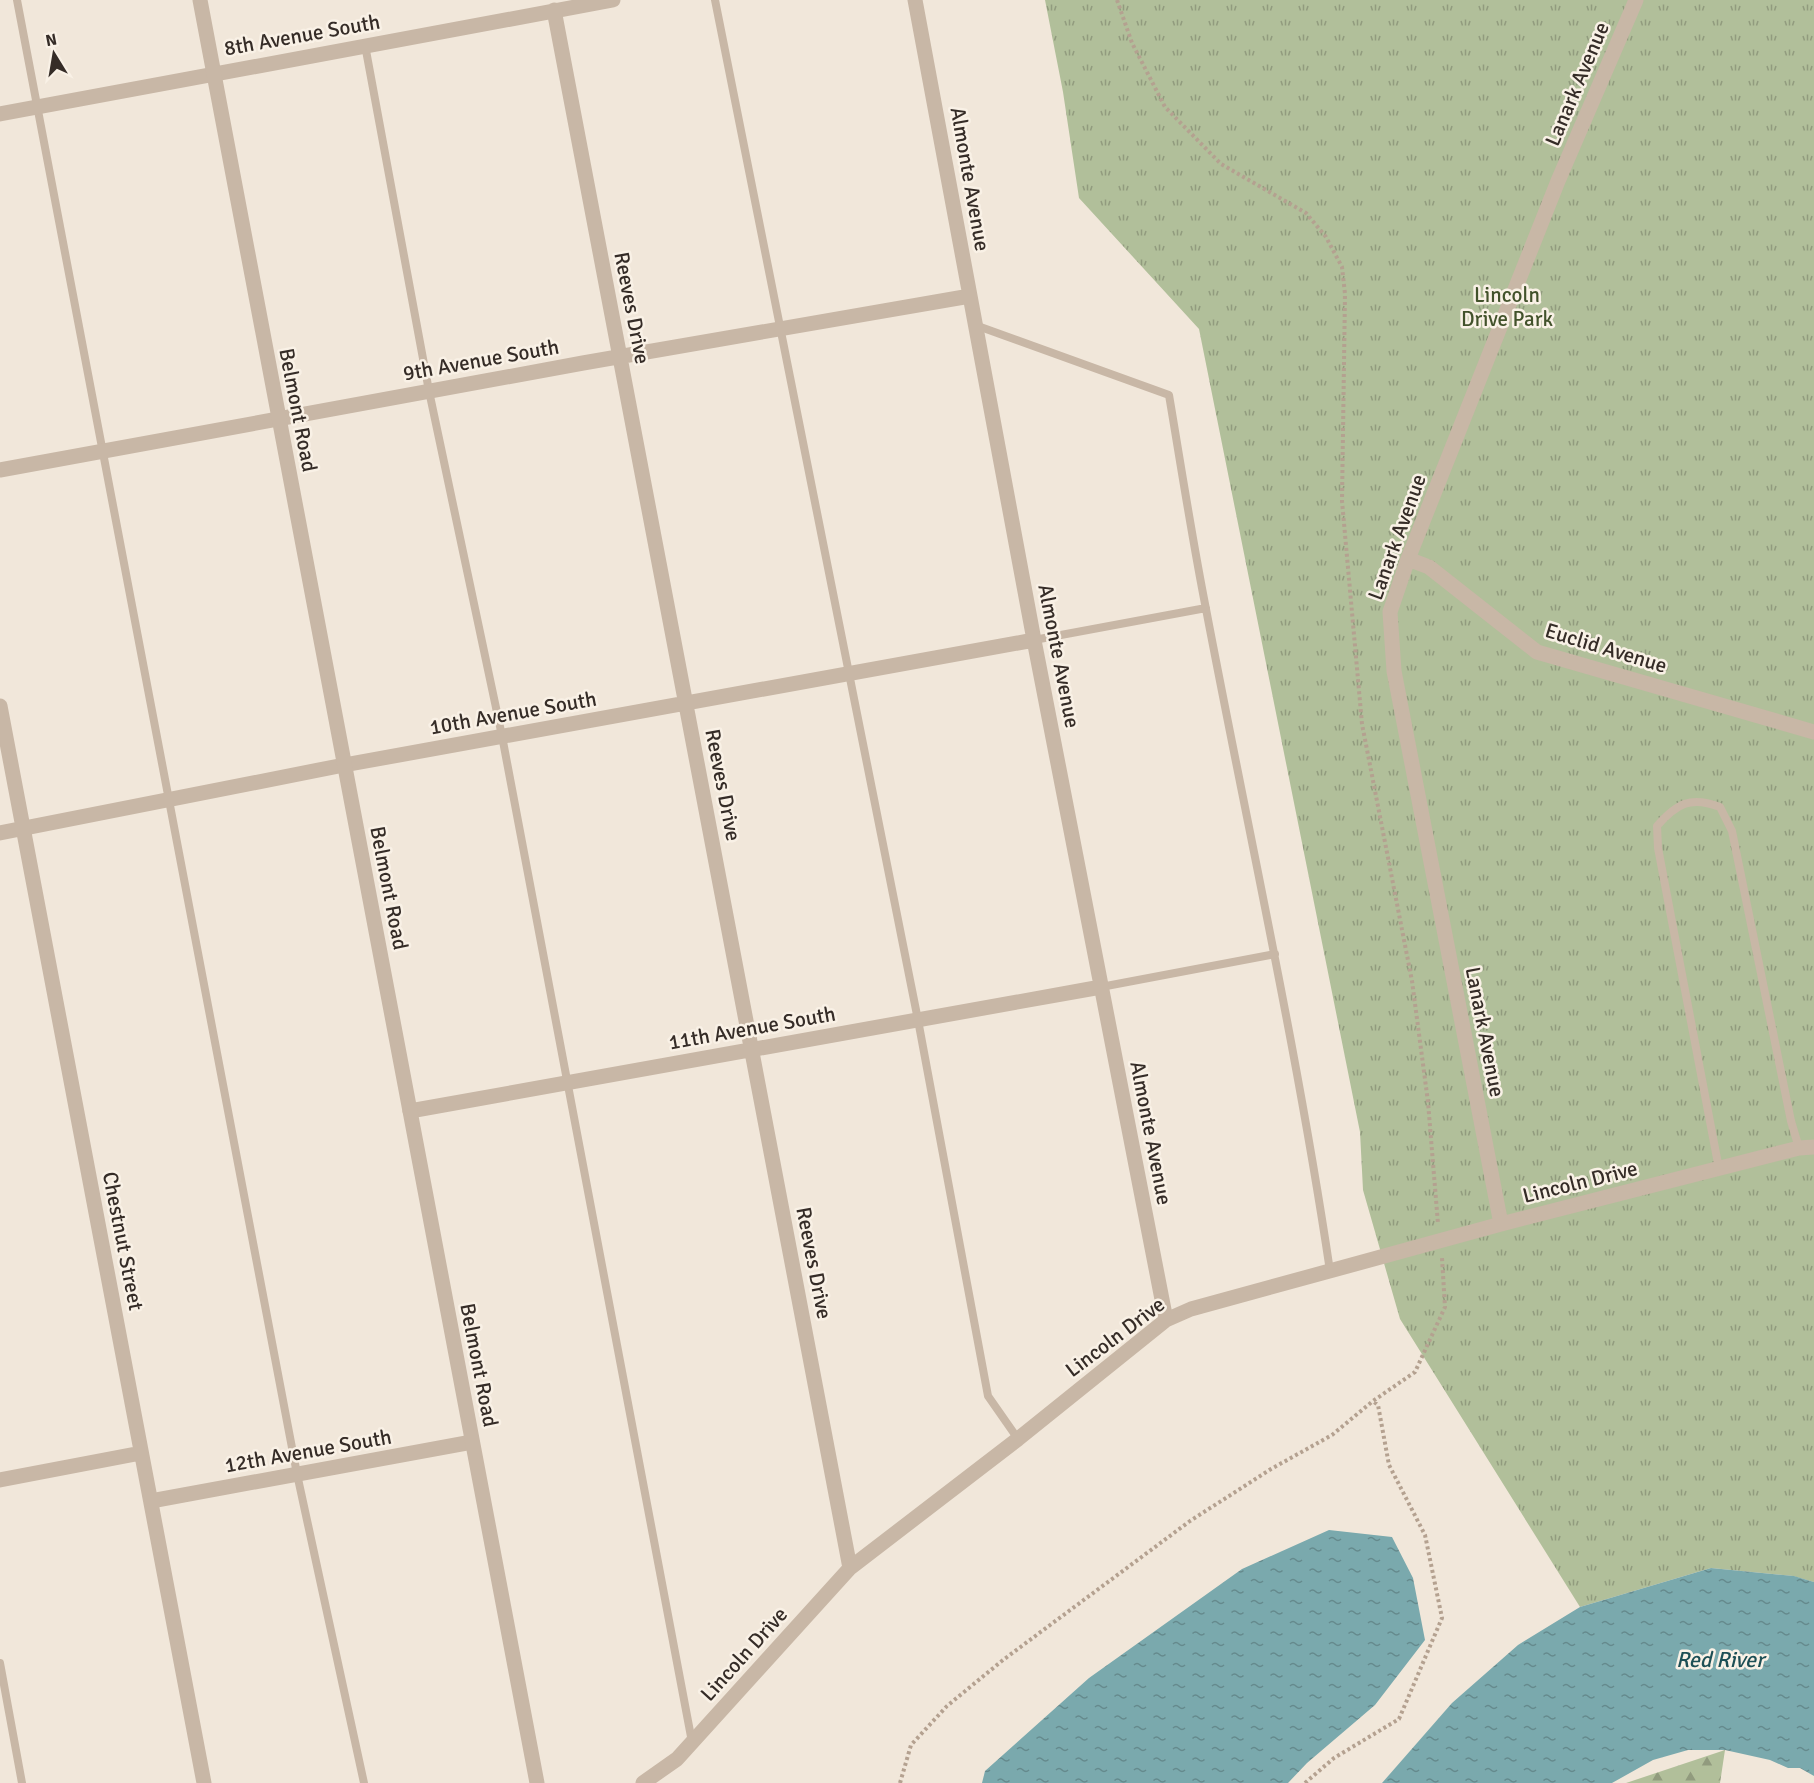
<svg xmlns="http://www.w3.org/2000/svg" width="1814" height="1783" font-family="Signika,sans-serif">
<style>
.forest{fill:url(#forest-firs)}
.park{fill:url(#park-tufts)}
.water{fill:url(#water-ripples)}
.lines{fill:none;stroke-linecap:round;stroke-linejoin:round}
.path{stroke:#b4a190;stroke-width:4;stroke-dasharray:3 3;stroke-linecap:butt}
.service{stroke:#c8b7a6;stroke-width:8}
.minor{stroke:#c8b7a6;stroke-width:15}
.tertiary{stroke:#c8b7a6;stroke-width:15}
.labels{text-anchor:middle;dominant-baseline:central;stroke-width:5;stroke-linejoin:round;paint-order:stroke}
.street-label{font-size:21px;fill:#352c27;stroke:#f9f1e6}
.park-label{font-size:21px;fill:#42522b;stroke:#f9f1e6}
.water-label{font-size:22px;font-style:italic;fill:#1d4f55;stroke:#f9f1e6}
</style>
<defs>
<pattern id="forest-firs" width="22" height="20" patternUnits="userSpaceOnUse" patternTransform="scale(1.5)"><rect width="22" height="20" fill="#b1bf9a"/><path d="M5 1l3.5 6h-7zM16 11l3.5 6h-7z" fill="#919b7e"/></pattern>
<pattern id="park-tufts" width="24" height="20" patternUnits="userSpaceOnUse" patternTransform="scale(1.5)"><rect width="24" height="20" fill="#b1bf9a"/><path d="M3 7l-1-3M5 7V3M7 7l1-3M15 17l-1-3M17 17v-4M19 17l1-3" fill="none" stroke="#919b7e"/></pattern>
<pattern id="water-ripples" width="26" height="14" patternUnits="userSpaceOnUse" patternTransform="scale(1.5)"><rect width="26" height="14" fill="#7aa9ad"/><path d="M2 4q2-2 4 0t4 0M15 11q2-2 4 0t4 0" fill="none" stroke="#658a8d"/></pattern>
</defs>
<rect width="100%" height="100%" fill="#f1e7da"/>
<path class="forest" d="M 1725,1750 L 1720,1783 L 1626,1783 Z"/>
<path class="park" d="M 1045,0 L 1814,0 L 1814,1582 L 1793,1576 L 1711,1568 L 1580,1607 L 1400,1319 L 1363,1190 L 1360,1132 L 1199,329 L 1079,198 L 1063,92 Z"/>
<path class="water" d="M 1329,1530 L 1392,1537 L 1413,1578 L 1425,1640 L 1375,1705 L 1307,1763 L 1288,1783 L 982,1783 L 985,1771 L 1089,1678 L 1242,1569 Z
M 1711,1568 L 1794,1576 L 1814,1582 L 1814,1776 L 1800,1768 L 1788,1768 L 1770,1760 L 1725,1750 L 1688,1750 L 1653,1760 L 1612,1783 L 1382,1783 L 1452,1703 L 1518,1645 L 1580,1607 Z"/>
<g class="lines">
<path class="path" d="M 1117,0 L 1132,43 L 1165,107 L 1221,164 L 1306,213 L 1326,237 L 1342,267 L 1345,294 L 1342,501 L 1362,724 L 1412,981 L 1428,1102 L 1438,1224
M 900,1783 L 911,1745 L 947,1706 L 1003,1660 L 1190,1521 L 1271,1469 L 1332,1435 L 1373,1401 L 1415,1372 L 1445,1307 L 1442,1258
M 1305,1783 L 1334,1758 L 1399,1719 L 1442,1618 L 1425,1535 L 1389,1465 L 1378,1405 L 1373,1401"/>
<path class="service" d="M 17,0 L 297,1474 L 364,1783
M 715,0 L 918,1020 L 988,1396 L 1018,1439
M 365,45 L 429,391 L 502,736 L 692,1742
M 975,325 L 1169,395 C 1181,466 1192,538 1206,609 C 1248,830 1297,1049 1330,1271
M 1034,640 L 1206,608
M 1101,987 L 1275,954
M 1719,1169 L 1658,848 L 1657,826 C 1677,803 1691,796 1720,807 L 1732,831 L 1791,1121 L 1799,1148
M 0,1663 L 22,1783"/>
<path class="minor" d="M 915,0 L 1034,640 L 1166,1320
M 554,10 L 850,1568
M 0,114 L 613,0
M 0,470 L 583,363 L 970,296
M 1408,559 L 1429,567 L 1537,652 L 1814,732
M 0,706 L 204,1783
M 0,833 L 344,765 L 1034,640
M 410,1111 L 1101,987
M 1501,1224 L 1394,671 L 1390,612 L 1408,559 L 1558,181 L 1636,0
M 0,1480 L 141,1453
M 151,1501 L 472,1442
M 643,1783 L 677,1759 L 850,1568 L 1018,1439 L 1166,1320 L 1191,1309 L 1501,1224 L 1799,1148 L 1814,1147"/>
<path class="tertiary" d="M 200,0 L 537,1783"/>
</g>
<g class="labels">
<g class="street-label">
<text transform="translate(302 35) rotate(-10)">8th Avenue South</text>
<text transform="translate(1577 84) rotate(-67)">Lanark Avenue</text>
<text transform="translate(970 179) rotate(80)">Almonte Avenue</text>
<text transform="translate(632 308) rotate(79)">Reeves Drive</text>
<text transform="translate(481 360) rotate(-10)">9th Avenue South</text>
<text transform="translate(298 410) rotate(79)">Belmont Road</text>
<text transform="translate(1397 537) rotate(-70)">Lanark Avenue</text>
<text transform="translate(1606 648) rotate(17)">Euclid Avenue</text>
<text transform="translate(1059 656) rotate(79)">Almonte Avenue</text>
<text transform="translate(513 713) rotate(-10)">10th Avenue South</text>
<text transform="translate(723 785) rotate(79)">Reeves Drive</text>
<text transform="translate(389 888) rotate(79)">Belmont Road</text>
<text transform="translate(752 1028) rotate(-10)">11th Avenue South</text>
<text transform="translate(1485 1032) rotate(79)">Lanark Avenue</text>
<text transform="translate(1151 1133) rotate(79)">Almonte Avenue</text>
<text transform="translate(1580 1182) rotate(-14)">Lincoln Drive</text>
<text transform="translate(123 1241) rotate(79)">Chestnut Street</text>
<text transform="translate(814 1263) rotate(79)">Reeves Drive</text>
<text transform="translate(1115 1337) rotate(-37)">Lincoln Drive</text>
<text transform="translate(479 1365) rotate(79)">Belmont Road</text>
<text transform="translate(308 1451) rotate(-10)">12th Avenue South</text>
<text transform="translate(744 1654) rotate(-48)">Lincoln Drive</text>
</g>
<g class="park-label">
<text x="1507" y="295">Lincoln<tspan x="1507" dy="24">Drive Park</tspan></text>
</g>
<g class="water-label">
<text x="1720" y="1659">Red River</text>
</g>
</g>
<g transform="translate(54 54) rotate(349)" stroke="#f9f1e6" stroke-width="4.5" paint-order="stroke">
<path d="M0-4.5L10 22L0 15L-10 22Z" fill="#352c27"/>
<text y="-9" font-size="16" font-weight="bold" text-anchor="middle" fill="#352c27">N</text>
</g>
</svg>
